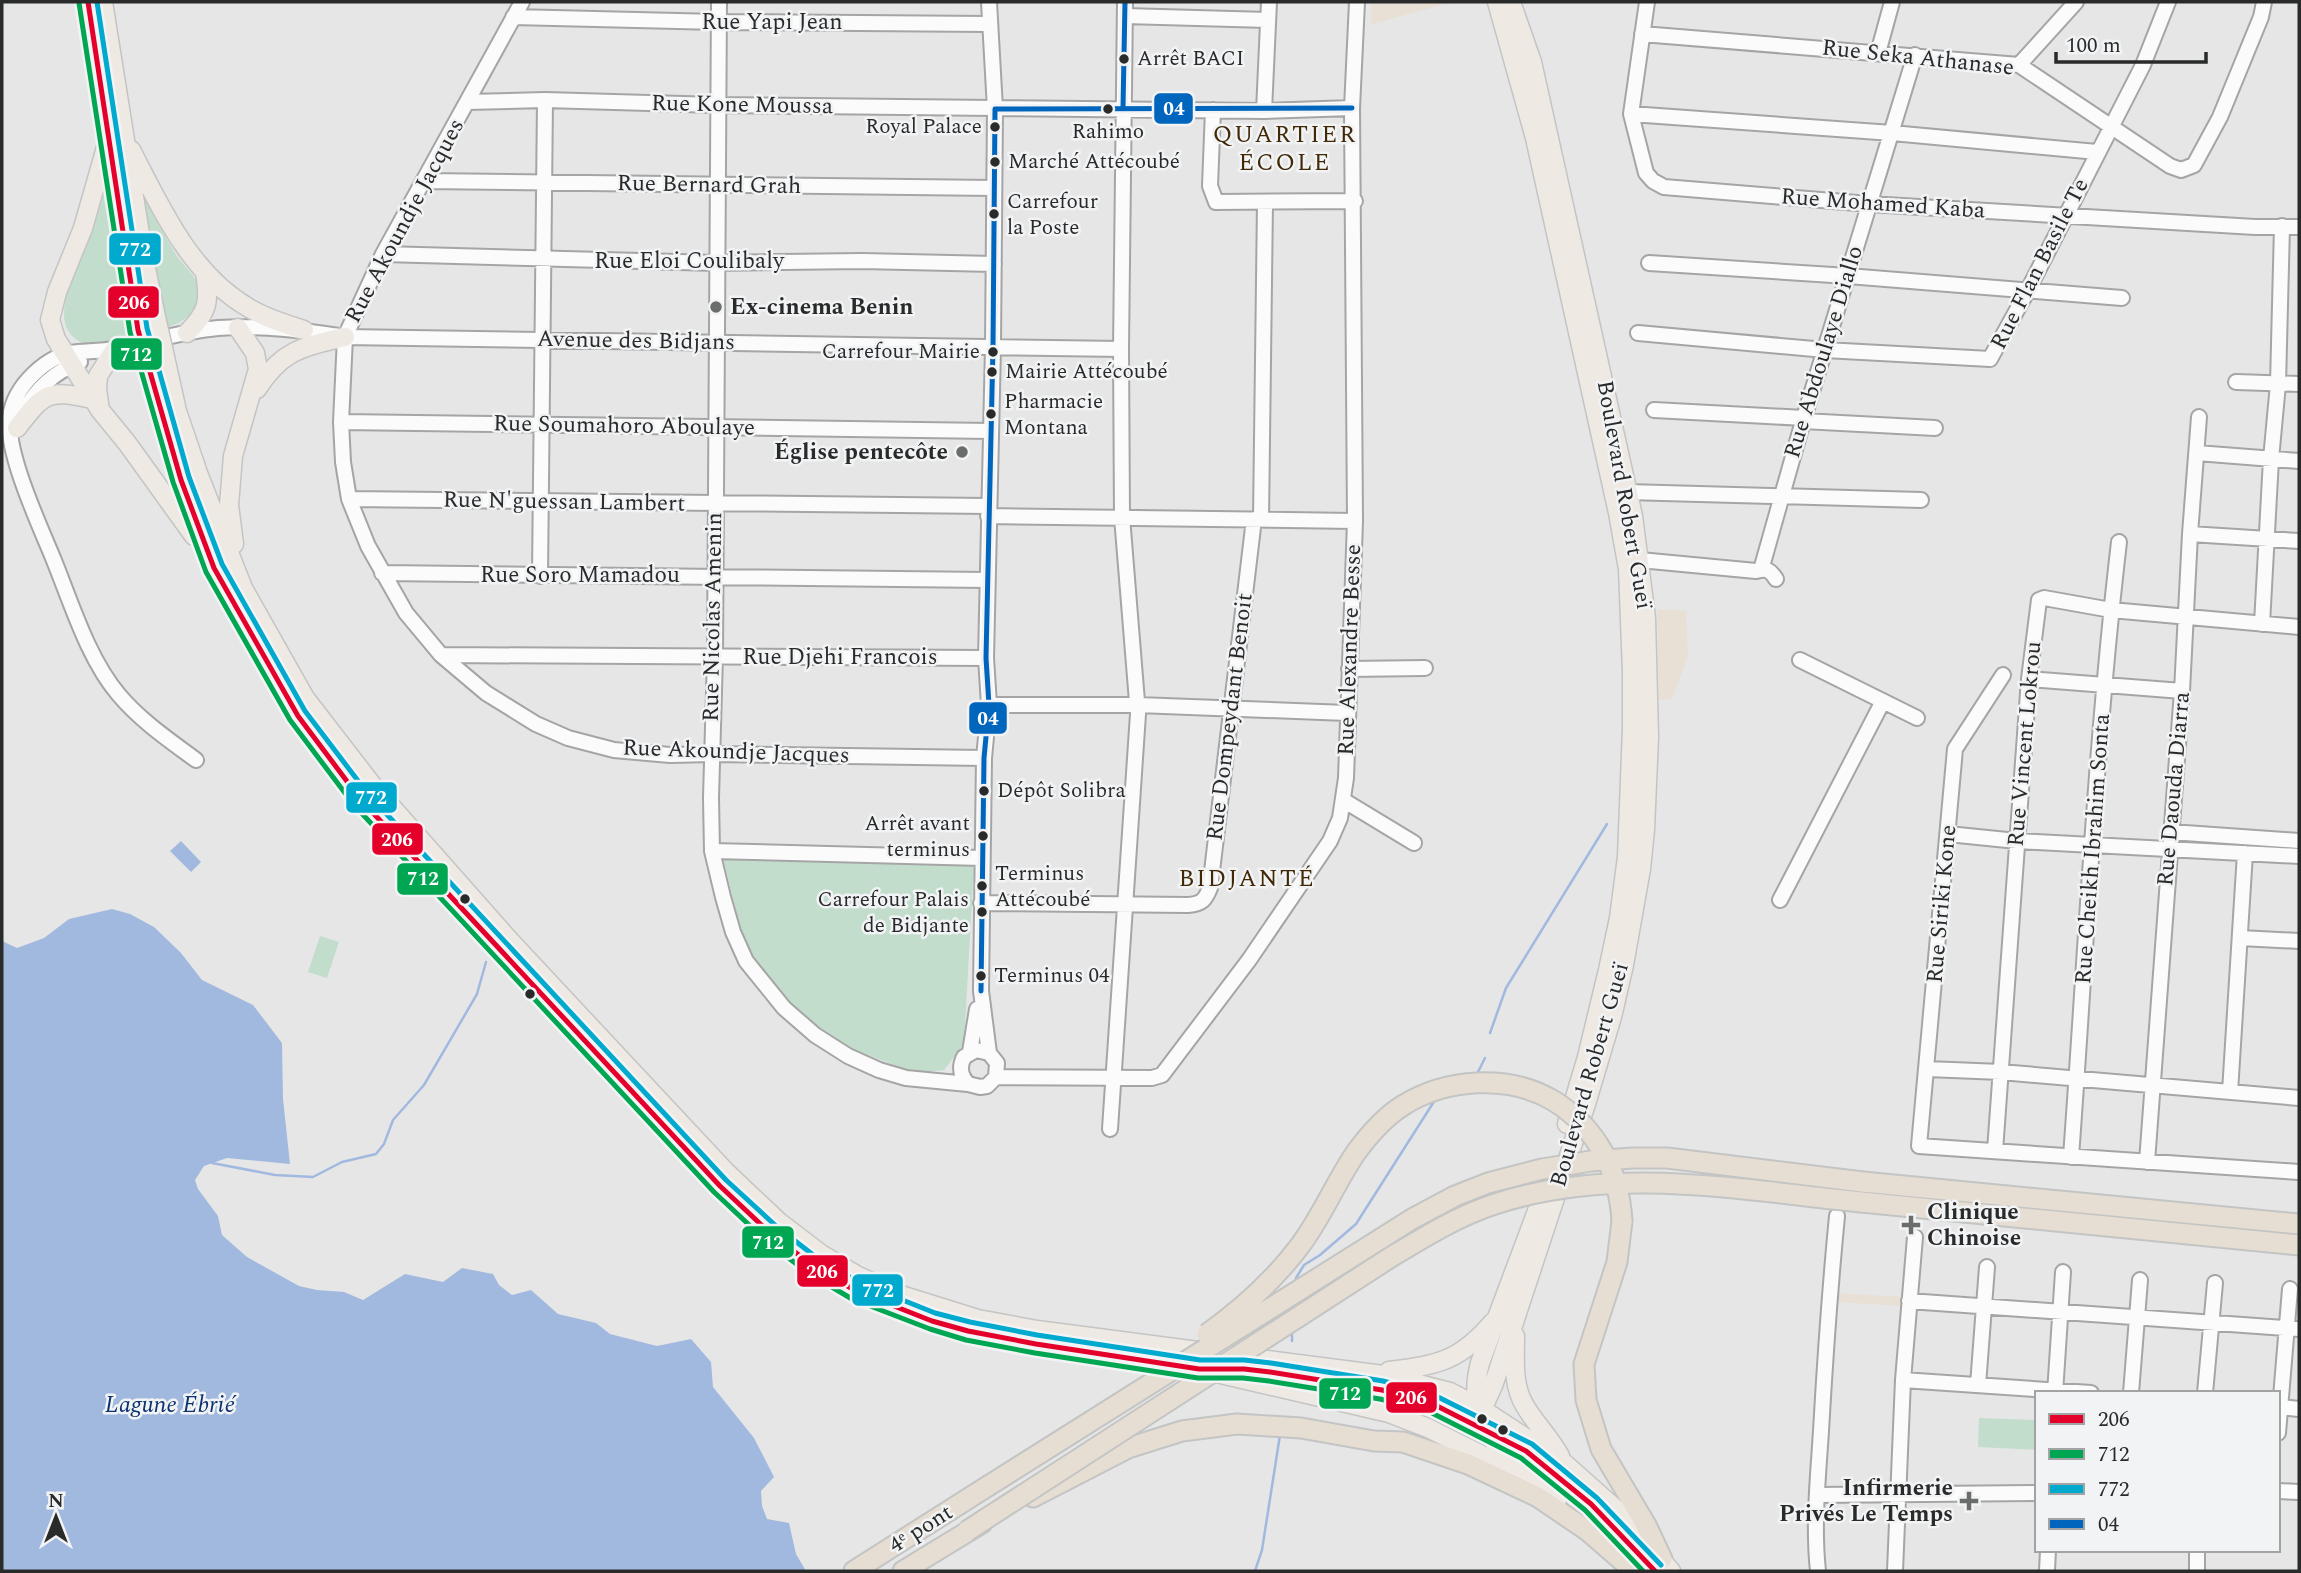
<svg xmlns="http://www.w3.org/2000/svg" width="2301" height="1573" font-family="Spectral,serif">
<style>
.commercial{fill:#e8dfd5}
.green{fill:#c3ddcc}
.water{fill:#a2b9df}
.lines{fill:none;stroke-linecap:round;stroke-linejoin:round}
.stream{stroke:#a2b9df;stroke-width:2.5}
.minor-casing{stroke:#a5a5a6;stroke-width:18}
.major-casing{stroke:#c3c4c4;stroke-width:21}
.highway-casing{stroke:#c3c4c4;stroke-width:23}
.minor{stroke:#fbfbfb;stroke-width:14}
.major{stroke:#efe9e3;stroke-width:18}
.highway{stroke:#e7ded3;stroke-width:19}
.major-bridge-casing{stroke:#c3c4c4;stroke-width:21;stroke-linecap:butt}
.highway-bridge-casing{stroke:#c3c4c4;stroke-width:23;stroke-linecap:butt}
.major-bridge{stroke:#efe9e3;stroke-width:18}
.highway-bridge{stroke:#e7ded3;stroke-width:19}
.bus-1-casing{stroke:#f2f3f5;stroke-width:10}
.bus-2-casing{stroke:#f2f3f5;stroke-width:10}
.bus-3-casing{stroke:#f2f3f5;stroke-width:10}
.bus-4-casing{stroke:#f2f3f5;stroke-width:10}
.bus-1{stroke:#e4002b;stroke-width:5}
.bus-2{stroke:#00a651;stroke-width:5}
.bus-3{stroke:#00a9ce;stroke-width:5}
.bus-4{stroke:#0065bd;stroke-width:5}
.bus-dot{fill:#292a2a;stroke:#f2f3f5;stroke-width:2.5}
.poi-dot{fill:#6b6c6c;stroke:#f2f3f5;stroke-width:2.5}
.labels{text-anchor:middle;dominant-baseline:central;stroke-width:5;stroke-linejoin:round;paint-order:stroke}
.bus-label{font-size:21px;fill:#292a2a;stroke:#f2f3f5;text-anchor:start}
.street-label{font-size:23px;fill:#292a2a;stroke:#f2f3f5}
.poi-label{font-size:23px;font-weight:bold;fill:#292a2a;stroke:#f2f3f5;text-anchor:start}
.neighbourhood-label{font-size:24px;letter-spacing:2px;fill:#402904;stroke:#f2f3f5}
.water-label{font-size:24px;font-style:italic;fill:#0b3371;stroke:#f2f3f5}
.line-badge{stroke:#f2f3f5;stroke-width:2.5}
.badge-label{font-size:19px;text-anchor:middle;font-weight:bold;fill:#fff}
</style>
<rect width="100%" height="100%" fill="#e6e6e7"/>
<path class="commercial" d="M 1371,2 L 1454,2 L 1371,24 Z
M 1657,610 L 1686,610 L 1688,656 L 1672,699 L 1659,700 Z
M 1836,1293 L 1904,1297 L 1903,1306 L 1835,1302 Z"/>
<path class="green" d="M 106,191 L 116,265 L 130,336 C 116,340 101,347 87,344 C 77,343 67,333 65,323 C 58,296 91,221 101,193 Z
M 141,191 C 152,212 163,233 175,253 C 181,263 193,273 198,284 C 208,305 186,322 168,327 Z
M 723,858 L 974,864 L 964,1044 L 944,1070 L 915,1073 L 834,1042 L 784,1005 L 743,940 Z
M 320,936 L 339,942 L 327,978 L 308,972 Z
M 1979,1418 L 2037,1420 L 2037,1450 L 1978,1447 Z"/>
<path class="water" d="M 181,841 L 201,862 L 191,872 L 170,851 Z
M 112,909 L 130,914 L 154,927 L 181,953 L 202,980 L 253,1005 L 282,1043 L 283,1099 L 290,1164 L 227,1158 L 204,1166 L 195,1180 L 198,1189 L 218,1216 L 222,1235 L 247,1257 L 299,1286 L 317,1290 L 344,1292 L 363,1300 L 405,1274 L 443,1282 L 462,1268 L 493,1274 L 499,1285 L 512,1295 L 531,1290 L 558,1314 L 596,1323 L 610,1334 L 657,1346 L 691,1339 L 711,1362 L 713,1387 L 754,1438 L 774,1477 L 761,1491 L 762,1506 L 767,1519 L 789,1523 L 796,1554 L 806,1571 L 2,1571 L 2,941 L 17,948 L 44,938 L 69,919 Z"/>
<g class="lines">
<path class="stream" d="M 1490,1033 L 1506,988 L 1607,824
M 1473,1075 L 1478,1072 L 1485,1058
M 212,1163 L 275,1175 L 313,1177 L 342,1162 L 376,1154 L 384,1144 L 393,1120 L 424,1085 L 477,994 L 486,962
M 1295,1284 L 1296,1278 L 1304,1265 L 1320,1255 L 1356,1224 L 1435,1100
M 1292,1341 L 1292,1332
M 1255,1571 L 1262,1550 L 1280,1435"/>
<defs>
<path id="minor" d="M 522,2 L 383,254 L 345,337 L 341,422 L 343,462 L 349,499 L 368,546 L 406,613 L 441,655 L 486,693 L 536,724 L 568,738 L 614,750 L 670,755 L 712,754 L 984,758
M 719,2 L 715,656 L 711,798 L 712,851 L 723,897 L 733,932 L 746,961 L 784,1008 L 815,1035 L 848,1056 L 879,1070 L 906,1078 L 968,1084 L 980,1087 L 987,1086 L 996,1077 L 997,1063 L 989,1053 L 976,1050 L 964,1057 C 959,1067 960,1075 968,1084
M 989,2 L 995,109 L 993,347 L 986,658 L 989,705 L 984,758 L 981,991 L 989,1053
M 1647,2 L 1631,114 L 1646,173 L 1653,181 L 1664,187 L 1869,204 L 2255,227 L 2299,227
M 1125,16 L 1268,20
M 513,17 L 718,22 L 989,24
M 1642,34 L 2019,65 L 2170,166 L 2181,170 L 2194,165 L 2220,117 L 2261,17 L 2264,2
M 1878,53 L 1892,2
M 2019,65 L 2076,2
M 467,102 L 545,100 L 717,105 L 1264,111 L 1352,108
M 1213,110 L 1210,186 L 1216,202 L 1355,201
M 1264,111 L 1269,2
M 1631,114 L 1892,133 L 2097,152
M 425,181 L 994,188
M 383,254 L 716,263 L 862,261 L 994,264
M 1649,263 L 1848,276 L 2122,298
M 1638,333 L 1825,350 L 1990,359 L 2028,290 L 2143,65 L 2168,2
M 2236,382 L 2299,384
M 1654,410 L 1804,418
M 23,412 C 37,388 54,372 80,362
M 1803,421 L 1935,428
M 341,422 L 991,431
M 2197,453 L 2299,461
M 1627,492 L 1921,500
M 349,499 L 989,506
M 988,516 L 1355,521
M 1261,519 L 1265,202
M 2190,534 L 2299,541
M 1640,560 L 1756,571 C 1767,568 1770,570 1776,579
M 1761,570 L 1803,421 L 1915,55
M 382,573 L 988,580
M 540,576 L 545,100
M 2262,624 L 2271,459 L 2278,384 L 2282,226
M 441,655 L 986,658
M 1800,660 L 1917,718
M 1349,669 L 1425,668
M 2003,675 L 1955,749 L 1919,1146 L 2299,1172
M 2029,679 L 2182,691
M 989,705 L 1138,705 L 1347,713
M 196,760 C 169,740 141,721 119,695 C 88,659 71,602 53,558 C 39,524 5,451 10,417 C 14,386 47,354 78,352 C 91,351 102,351 115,349 C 149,342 183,331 218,328 C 262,325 302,330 345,337 L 1121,349
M 1343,800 L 1414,843
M 2171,832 L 2299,841
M 1948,834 L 2017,841 L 2299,856
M 712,851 L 982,858
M 1780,900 L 1883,701
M 981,903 L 1188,905 C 1202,904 1205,900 1210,888 L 1254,519
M 2240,938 L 2299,941
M 970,1052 L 977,1009
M 1927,1069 L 2001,1072 L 2299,1098
M 996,1077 L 1152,1078 L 1162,1075 L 1249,960 L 1330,841 L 1340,818 L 1346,778 L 1355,521 L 1352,108 L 1357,2
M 2230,1092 L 2245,853
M 1110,1129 L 1138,714 L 1122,517 L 1121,349 L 1125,2
M 1995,1151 L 2029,679 L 2039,600 L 2044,598 L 2111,610 L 2299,627
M 2071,1157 C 2086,952 2095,747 2119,542
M 2147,1162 L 2182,691 L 2190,534 L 2199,417
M 1909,1301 L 2299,1329
M 1903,1380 L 2091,1393
M 1978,1385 L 1987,1267
M 2055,1393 L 2063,1272
M 2131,1393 L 2140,1280
M 2205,1393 L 2215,1283
M 2280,1407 L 2299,1409
M 2278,1433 L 2290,1289
M 2278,1491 L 2299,1492
M 1817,1495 L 2037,1493
M 1818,1571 C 1813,1525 1818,1478 1821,1431 C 1825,1360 1830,1288 1837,1216
M 1895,1571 L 1903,1380 L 1915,1237
M 2047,1571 L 2048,1550
M 2197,1571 L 2197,1550"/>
<path id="major" d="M 88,2 L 138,330
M 103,2 L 144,259 L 158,326
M 1497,2 L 1535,138 L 1618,513 L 1628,569 L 1632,672 L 1632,728 L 1627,857 L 1619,918 L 1608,970 L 1587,1057 L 1567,1124
M 131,150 C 161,208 190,274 249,308 C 266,318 285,324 304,330
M 187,333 C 208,312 210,302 205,273
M 163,348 L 177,411 L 198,473 L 243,588 L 305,698 L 373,786 L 511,942 L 725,1171 L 779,1222 L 821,1254 L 858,1276 L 901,1295 L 978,1319 L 1037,1330 L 1383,1375 L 1450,1392 L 1477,1406 L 1564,1463 L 1618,1511 L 1671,1571
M 115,349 L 98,376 L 97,389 L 100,410 L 127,443 L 194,536
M 143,353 L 181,480 L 214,568 L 298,716 L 361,800 L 411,854 L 720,1186 L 790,1250 L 856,1291 L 896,1308 L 968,1331 L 1199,1369 L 1389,1413 L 1428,1428 L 1518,1473 L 1558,1498
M 257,389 C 282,350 302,347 345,337
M 100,410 L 56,339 L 50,320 L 57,292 L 83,228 L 107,144
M 17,428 C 44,393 47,389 92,399
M 234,544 L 229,505 L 233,456 L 258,369 L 255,353 L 238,328
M 1515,1336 C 1515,1359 1512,1385 1525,1406 C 1535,1423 1550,1438 1560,1456
M 1232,1369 L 1270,1372 L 1382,1390 L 1465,1409 L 1486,1401 L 1494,1383 L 1586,1104 L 1612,1017 L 1624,965 L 1641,869 L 1645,830 L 1649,737 L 1646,618 L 1633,516 L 1532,62 L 1511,2
M 1389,1371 C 1438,1365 1460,1361 1493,1322
M 1517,1465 C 1483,1438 1469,1405 1480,1363 L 1546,1187"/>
<path id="highway" d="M 1863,1182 L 2299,1224
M 1861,1202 L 2299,1245
M 1622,1221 L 1617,1262 L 1584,1364 L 1586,1400 L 1601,1449 L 1646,1525 L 1662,1559
M 1033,1497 L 1128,1448 L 1182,1431 L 1237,1424 L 1301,1428 L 1374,1441 L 1403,1442 L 1468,1464 L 1538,1497 L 1588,1531 L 1634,1571
M 854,1571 L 988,1486
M 903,1571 L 982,1523"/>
</defs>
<use href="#minor" class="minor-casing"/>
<use href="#major" class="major-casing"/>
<use href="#highway" class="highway-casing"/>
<use href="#minor" class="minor"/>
<use href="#major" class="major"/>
<use href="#highway" class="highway"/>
<defs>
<path id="major-bridge" d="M 158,326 L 163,348
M 138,330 L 143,353"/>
<path id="highway-bridge" d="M 1207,1334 C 1242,1309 1273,1281 1299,1247 C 1322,1217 1336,1181 1357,1151 C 1369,1135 1385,1117 1402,1106 C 1446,1078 1509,1074 1554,1101 C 1597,1128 1619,1171 1622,1221
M 988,1486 L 1412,1219 L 1455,1196 L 1488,1183 L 1542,1169 L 1591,1161 L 1633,1158 L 1667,1158 L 1863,1182
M 967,1531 L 1391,1257 C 1424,1237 1458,1216 1495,1204 C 1614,1165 1739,1190 1861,1202"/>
</defs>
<use href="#major-bridge" class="major-bridge-casing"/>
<use href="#highway-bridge" class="highway-bridge-casing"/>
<use href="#major-bridge" class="major-bridge"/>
<use href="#highway-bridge" class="highway-bridge"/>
<defs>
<path id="bus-1" d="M 88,2 L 138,330 L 181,480 L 214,568 L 298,716 L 361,800 L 720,1186 L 770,1233 L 812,1265 L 856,1291 L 932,1321 L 968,1331 L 1036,1344 L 1199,1369 L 1244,1369 L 1270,1372 L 1382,1390 L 1429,1402 L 1526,1451 L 1591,1504 L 1655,1571"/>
<path id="bus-2" d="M 79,3 L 130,332 L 173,482 L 206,572 L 290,720 L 354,805 L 714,1192 L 764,1239 L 808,1273 L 852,1299 L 930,1329 L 966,1340 L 1035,1353 L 1198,1378 L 1243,1378 L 1269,1381 L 1380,1399 L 1426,1410 L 1521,1458 L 1585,1510 L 1643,1571"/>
<path id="bus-3" d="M 97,2 L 147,328 L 189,477 L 222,564 L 305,711 L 368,794 L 726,1180 L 776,1226 L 817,1258 L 860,1283 L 935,1313 L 970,1322 L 1037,1335 L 1200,1360 L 1244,1360 L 1271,1363 L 1383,1381 L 1432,1394 L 1532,1444 L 1597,1498 L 1661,1565"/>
<path id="bus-4" d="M 1123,108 L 1125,2
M 995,109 L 1352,108
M 981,991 L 984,758 L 989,705 L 986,658 L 993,347 L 995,109"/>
</defs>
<use href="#bus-1" class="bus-1-casing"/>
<use href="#bus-2" class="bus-2-casing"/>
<use href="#bus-3" class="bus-3-casing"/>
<use href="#bus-4" class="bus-4-casing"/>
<use href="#bus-1" class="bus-1"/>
<use href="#bus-2" class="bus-2"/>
<use href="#bus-3" class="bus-3"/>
<use href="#bus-4" class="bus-4"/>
</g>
<g class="bus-dot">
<circle cx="1124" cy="59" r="6"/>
<circle cx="1108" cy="109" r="6"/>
<circle cx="995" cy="127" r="6"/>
<circle cx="995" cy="162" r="6"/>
<circle cx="994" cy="214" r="6"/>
<circle cx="993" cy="352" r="6"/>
<circle cx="992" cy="372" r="6"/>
<circle cx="991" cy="414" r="6"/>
<circle cx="984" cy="791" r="6"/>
<circle cx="983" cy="836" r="6"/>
<circle cx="982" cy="886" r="6"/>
<circle cx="465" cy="899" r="6"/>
<circle cx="982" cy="912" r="6"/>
<circle cx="981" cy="976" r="6"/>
<circle cx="530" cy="994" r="6"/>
<circle cx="1482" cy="1419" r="6"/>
<circle cx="1503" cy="1430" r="6"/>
</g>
<g class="poi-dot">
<circle cx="716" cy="307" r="7"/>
<circle cx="962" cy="452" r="7"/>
<path d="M1907.5 1214.5h7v7h7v7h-7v7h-7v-7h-7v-7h7z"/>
<path d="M1965.5 1490.5h7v7h7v7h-7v7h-7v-7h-7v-7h7z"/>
</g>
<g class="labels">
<g class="bus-label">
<text x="1137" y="59">Arrêt BACI</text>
<text x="982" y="127" text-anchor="end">Royal Palace</text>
<text x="1108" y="132" text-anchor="middle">Rahimo</text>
<text x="1008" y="162">Marché Attécoubé</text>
<text x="1007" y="202">Carrefour<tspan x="1007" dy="26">la Poste</tspan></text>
<text x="980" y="352" text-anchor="end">Carrefour Mairie</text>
<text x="1005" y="372">Mairie Attécoubé</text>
<text x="1004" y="402">Pharmacie<tspan x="1004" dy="26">Montana</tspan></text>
<text x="997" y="791">Dépôt Solibra</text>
<text x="970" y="824" text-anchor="end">Arrêt avant<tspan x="970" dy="26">terminus</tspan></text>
<text x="995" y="874">Terminus<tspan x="995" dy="26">Attécoubé</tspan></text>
<text x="969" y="900" text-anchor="end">Carrefour Palais<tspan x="969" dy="26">de Bidjante</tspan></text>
<text x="994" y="976">Terminus 04</text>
</g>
<g class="street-label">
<text x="772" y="22">Rue Yapi Jean</text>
<text transform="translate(1918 58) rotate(6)">Rue Seka Athanase</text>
<text transform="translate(742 105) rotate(1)">Rue Kone Moussa</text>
<text transform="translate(709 185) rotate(1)">Rue Bernard Grah</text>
<text transform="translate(1883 204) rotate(4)">Rue Mohamed Kaba</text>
<text transform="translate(405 221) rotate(-62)">Rue Akoundje Jacques</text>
<text x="689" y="261">Rue Eloi Coulibaly</text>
<text transform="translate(2040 264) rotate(-63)">Rue Flan Basile Te</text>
<text transform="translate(636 341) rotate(1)">Avenue des Bidjans</text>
<text transform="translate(1824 352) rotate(-73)">Rue Abdoulaye Diallo</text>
<text transform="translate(624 426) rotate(1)">Rue Soumahoro Aboulaye</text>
<text transform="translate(1624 495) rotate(80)">Boulevard Robert Gueï</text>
<text transform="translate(564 502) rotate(1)">Rue N'guessan Lambert</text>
<text x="580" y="575">Rue Soro Mamadou</text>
<text transform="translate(713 617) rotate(-89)">Rue Nicolas Amenin</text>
<text transform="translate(1350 650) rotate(-88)">Rue Alexandre Besse</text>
<text x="840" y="657">Rue Djehi Francois</text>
<text transform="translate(1230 717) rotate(-83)">Rue Dompeydant Benoit</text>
<text transform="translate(2025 744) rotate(-85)">Rue Vincent Lokrou</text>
<text transform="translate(736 752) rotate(2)">Rue Akoundje Jacques</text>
<text transform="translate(2174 789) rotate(-85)">Rue Daouda Diarra</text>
<text transform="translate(2093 849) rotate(-86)">Rue Cheikh Ibrahim Sonta</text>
<text transform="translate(1942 904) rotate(-85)">Rue Siriki Kone</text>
<text transform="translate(1590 1075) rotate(-74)">Boulevard Robert Gueï</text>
<text transform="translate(921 1529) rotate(-32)">4ᵉ pont</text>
</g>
<g class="poi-label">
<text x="730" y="307">Ex-cinema Benin</text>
<text x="948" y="452" text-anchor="end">Église pentecôte</text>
<text x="1927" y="1212">Clinique<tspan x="1927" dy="26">Chinoise</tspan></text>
<text x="1953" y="1488" text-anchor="end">Infirmerie<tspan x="1953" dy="26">Privés Le Temps</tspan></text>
</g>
<g class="neighbourhood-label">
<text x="1285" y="135">QUARTIER<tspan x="1285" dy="28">ÉCOLE</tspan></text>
<text x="1247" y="879">BIDJANTÉ</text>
</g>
<g class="water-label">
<text x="170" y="1405">Lagune Ébrié</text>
</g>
</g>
<g class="line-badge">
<rect x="1153" y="92" width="41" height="33" rx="7" fill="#0065bd"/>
<rect x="108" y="232" width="54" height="34" rx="7" fill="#00a9ce"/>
<rect x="107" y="285" width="53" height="34" rx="7" fill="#e4002b"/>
<rect x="110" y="337" width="53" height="34" rx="7" fill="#00a651"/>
<rect x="968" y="701" width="40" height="34" rx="7" fill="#0065bd"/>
<rect x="345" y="781" width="53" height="33" rx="7" fill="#00a9ce"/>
<rect x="371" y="822" width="53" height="34" rx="7" fill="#e4002b"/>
<rect x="396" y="862" width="53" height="34" rx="7" fill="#00a651"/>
<rect x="741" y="1225" width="54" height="34" rx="7" fill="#00a651"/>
<rect x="796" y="1254" width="53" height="34" rx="7" fill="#e4002b"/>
<rect x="851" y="1273" width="53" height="34" rx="7" fill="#00a9ce"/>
<rect x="1318" y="1377" width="54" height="33" rx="7" fill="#00a651"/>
<rect x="1385" y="1381" width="53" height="33" rx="7" fill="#e4002b"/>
</g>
<g class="badge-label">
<text x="1174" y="115">04</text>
<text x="135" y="256">772</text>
<text x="134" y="309">206</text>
<text x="136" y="361">712</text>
<text x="988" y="725">04</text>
<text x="371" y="804">772</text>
<text x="397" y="846">206</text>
<text x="423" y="885">712</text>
<text x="768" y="1249">712</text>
<text x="822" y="1278">206</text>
<text x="878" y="1297">772</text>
<text x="1345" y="1400">712</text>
<text x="1411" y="1404">206</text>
</g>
<rect width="2301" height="1573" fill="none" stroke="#292a2a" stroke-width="7"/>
<rect x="2035" y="1391" width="245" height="161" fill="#f2f3f5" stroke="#a2a3a4" stroke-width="2"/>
<rect x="2049" y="1414" width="35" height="10" fill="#e4002b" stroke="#a2a3a4" stroke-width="2"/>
<text x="2098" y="1426" font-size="21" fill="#292a2a">206</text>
<rect x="2049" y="1449" width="35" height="10" fill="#00a651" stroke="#a2a3a4" stroke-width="2"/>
<text x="2098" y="1461" font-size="21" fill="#292a2a">712</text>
<rect x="2049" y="1484" width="35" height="10" fill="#00a9ce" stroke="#a2a3a4" stroke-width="2"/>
<text x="2098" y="1496" font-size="21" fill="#292a2a">772</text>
<rect x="2049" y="1519" width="35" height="10" fill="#0065bd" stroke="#a2a3a4" stroke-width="2"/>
<text x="2098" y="1531" font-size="21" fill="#292a2a">04</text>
<g transform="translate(56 1517)" stroke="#f2f3f5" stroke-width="5" paint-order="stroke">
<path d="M0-5L12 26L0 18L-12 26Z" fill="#292a2a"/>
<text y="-10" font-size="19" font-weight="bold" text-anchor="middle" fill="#292a2a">N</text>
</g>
<path d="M2056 52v10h150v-10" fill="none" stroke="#292a2a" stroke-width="3.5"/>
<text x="2066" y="52" font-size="21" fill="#292a2a" stroke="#f2f3f5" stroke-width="5" paint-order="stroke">100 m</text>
</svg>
